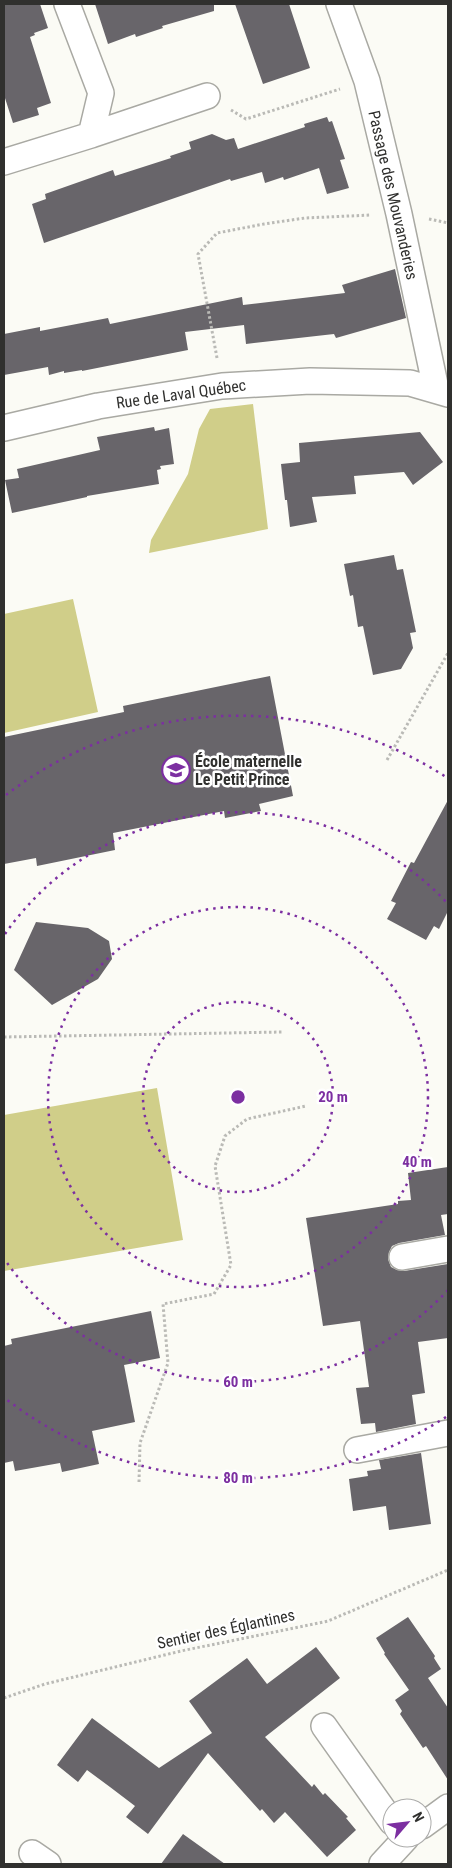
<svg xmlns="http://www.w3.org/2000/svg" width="452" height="1868" font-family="'Roboto Condensed',sans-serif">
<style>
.green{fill:#d0ce89}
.building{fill:#68656a}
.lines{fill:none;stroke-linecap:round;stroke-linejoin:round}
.street-casing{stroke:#a9a9a3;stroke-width:28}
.path{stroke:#babab6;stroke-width:3;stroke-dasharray:2.5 2.5;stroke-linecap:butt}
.street{stroke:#fff;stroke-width:25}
.ring{fill:none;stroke:#7c2fa1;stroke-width:2.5;stroke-dasharray:2.5 5}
.labels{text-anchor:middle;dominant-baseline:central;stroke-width:5;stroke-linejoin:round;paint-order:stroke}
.street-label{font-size:16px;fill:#30302e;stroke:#fff}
.poi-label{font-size:16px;font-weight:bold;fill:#30302e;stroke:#fff;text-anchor:start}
.centre{fill:#7c2fa1;stroke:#fff;stroke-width:2.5}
.ring-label{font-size:15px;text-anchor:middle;font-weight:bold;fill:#7c2fa1;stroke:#fff;stroke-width:5;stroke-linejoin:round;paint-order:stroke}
</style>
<rect width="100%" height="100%" fill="#fbfbf5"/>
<path class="green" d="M 253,404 L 268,529 L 149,553 L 151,540 L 188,474 L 199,429 L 210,409 Z
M 73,599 L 98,712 L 4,733 L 4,614 Z
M 157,1088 L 183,1240 L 4,1271 L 4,1115 Z"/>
<path class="building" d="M 4,4 L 40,4 L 48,28 L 34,33 L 35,35 L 30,37 L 51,103 L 37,108 L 39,115 L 13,123 L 4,95 Z
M 95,4 L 214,4 L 214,11 L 162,26 L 163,28 L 136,37 L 135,34 L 108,44 Z
M 235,4 L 289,4 L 310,68 L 263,84 Z
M 327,117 L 329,122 L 332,121 L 345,159 L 340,160 L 349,188 L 327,194 L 319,168 L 284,180 L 283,177 L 265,183 L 262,172 L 231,181 L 230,179 L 44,243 L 32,204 L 46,199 L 45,194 L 113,170 L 115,176 L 171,158 L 170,156 L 191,149 L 189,142 L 212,134 L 226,140 L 234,138 L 238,149 L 305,127 L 304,124 Z
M 395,269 L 406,318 L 336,338 L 334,334 L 246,344 L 244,325 L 185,332 L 188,350 L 82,371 L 82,370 L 64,373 L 64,371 L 49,375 L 48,367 L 4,375 L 4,334 L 40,327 L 40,331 L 108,318 L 110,324 L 242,297 L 243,305 L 345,293 L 342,285 Z
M 154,427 L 155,431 L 169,428 L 174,464 L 160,466 L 161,469 L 157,470 L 159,484 L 87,496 L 87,497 L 12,513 L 5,480 L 19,478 L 17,469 L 100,450 L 97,437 Z
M 420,432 L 443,462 L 413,485 L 404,472 L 354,476 L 356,494 L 312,497 L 317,522 L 290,527 L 287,500 L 285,500 L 281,464 L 300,462 L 299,443 Z
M 394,555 L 397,570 L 403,569 L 416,632 L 410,633 L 413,648 L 401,669 L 373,675 L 363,626 L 358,627 L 353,595 L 350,596 L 344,564 Z
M 270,676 L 293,796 L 259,804 L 261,811 L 225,818 L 224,811 L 113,833 L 115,850 L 37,866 L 36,858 L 4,864 L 4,737 L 124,712 L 123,706 Z
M 448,800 L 448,911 L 439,929 L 434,926 L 426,940 L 387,919 L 396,903 L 391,901 L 411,862 L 414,863 Z
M 36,922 L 88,928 L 109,941 L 112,959 L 98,979 L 52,1005 L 14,970 Z
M 448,1167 L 448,1214 L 441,1215 L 445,1235 L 399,1243 L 392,1246 L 389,1252 L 388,1259 L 391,1267 L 397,1270 L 404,1271 L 448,1264 L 448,1338 L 418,1342 L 425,1393 L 412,1395 L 416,1424 L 376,1432 L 375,1423 L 361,1424 L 356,1388 L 369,1387 L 360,1321 L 323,1326 L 306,1218 L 398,1204 L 398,1201 L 411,1200 L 408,1173 Z
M 151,1311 L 160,1358 L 124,1365 L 135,1422 L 92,1431 L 99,1464 L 62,1472 L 60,1463 L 15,1471 L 13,1461 L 4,1463 L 4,1346 L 12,1344 L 11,1339 Z
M 421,1453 L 431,1524 L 389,1530 L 386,1506 L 353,1511 L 349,1479 L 368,1476 L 367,1471 L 381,1469 L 379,1460 Z
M 408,1617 L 435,1656 L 434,1658 L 441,1669 L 428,1678 L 448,1708 L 448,1780 L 426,1746 L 423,1748 L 400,1714 L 402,1711 L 395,1700 L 409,1690 L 384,1654 L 385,1653 L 376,1638 Z
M 316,1647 L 340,1678 L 265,1737 L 312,1787 L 314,1784 L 323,1795 L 325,1793 L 348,1817 L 346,1818 L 356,1830 L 327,1857 L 285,1812 L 274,1823 L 262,1809 L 260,1811 L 208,1753 L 148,1834 L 126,1817 L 135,1806 L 110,1787 L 87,1770 L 78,1782 L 57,1765 L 92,1718 L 159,1768 L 212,1733 L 189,1701 L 247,1658 L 267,1684 Z
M 183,1834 L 225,1864 L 161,1864 Z"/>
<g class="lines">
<defs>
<path id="street" d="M 339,4 L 367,81 L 399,214 L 436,389
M 91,135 L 207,96
M 4,162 L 91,135 L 101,93 L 67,4
M 4,428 L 98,406 L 222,386 L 310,381 L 410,383 L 448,394
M 402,1257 L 448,1249
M 357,1450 L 448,1433
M 324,1726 L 392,1822
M 422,1826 L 448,1807
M 32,1853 L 48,1864
M 382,1864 L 406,1838"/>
</defs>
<use href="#street" class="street-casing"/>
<path class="path" d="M 231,110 L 246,119 L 340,89
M 429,219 L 448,223
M 217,358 L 198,254 L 217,233 L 264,224 L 305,218 L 371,215
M 387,760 L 448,653
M 4,1037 L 282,1032
M 139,1482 L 140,1443 L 168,1363 L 163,1304 L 214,1294 L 231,1265 L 215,1166 L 225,1136 L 247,1119 L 306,1106
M 4,1698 L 45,1684 L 181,1651 L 328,1621 L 448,1570"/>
<use href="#street" class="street"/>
</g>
<g class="ring">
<circle cx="238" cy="1097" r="95"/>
<circle cx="238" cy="1097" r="190"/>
<path d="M448 1290A285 285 0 0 1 5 1260M5 934A285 285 0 0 1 448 904"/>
<path d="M446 1417A381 381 0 0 1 6 1399M6 795A381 381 0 0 1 446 777"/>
</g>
<defs>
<symbol id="school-ring" viewBox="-11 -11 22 22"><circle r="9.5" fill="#fff" stroke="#7c2fa1" stroke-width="1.5"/><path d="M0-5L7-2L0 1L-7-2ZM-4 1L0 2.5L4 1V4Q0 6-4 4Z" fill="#7c2fa1"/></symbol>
</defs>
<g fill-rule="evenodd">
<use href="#school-ring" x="160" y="754" width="32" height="32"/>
</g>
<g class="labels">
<g class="street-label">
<text transform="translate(393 195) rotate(77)">Passage des Mouvanderies</text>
<text transform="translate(181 394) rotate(-8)">Rue de Laval Québec</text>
<text transform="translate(226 1629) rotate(-12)">Sentier des Églantines</text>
</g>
<g class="poi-label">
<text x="195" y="761">École maternelle<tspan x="195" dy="18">Le Petit Prince</tspan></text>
</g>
</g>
<circle cx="238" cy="1097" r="8" class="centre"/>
<g class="ring-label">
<text x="333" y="1102">20 m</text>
<text x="417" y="1167">40 m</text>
<text x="238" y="1387">60 m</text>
<text x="238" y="1483">80 m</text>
</g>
<rect width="452" height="1868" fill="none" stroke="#30302e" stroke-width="10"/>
<g transform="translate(407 1823) rotate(62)"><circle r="24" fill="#ffffff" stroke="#acacab"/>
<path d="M0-4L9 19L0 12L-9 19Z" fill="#7c2fa1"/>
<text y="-8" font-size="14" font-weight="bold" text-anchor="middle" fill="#30302e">N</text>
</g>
</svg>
